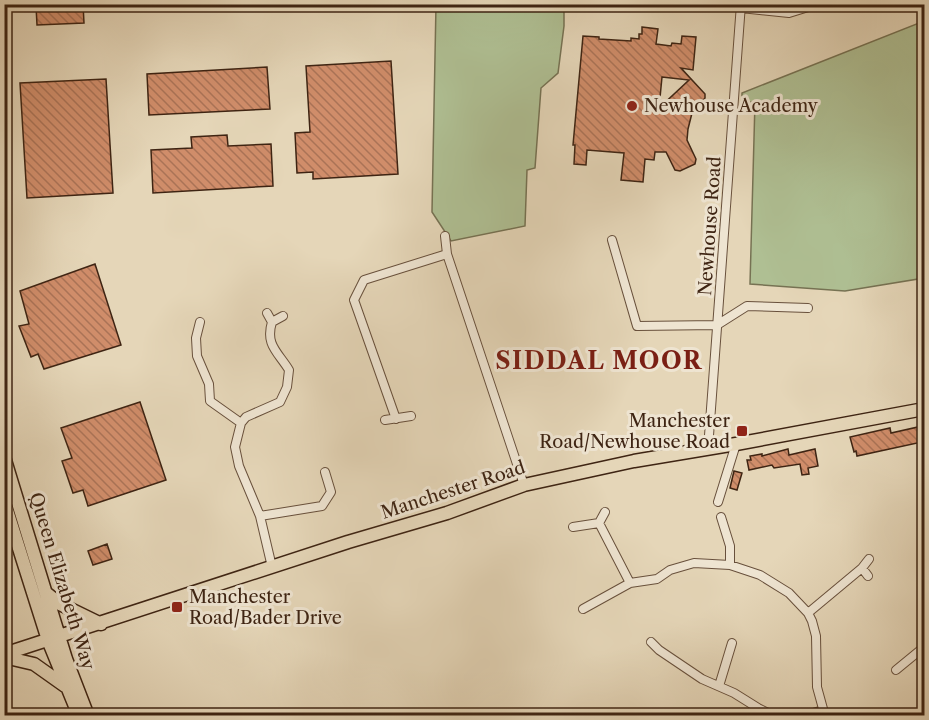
<svg xmlns="http://www.w3.org/2000/svg" width="929" height="720" font-family="'Libre Caslon Text',serif">
<style>
.park{fill:#afbf93;stroke:#767253;stroke-width:1.5}
.lines{fill:none;stroke-linecap:round;stroke-linejoin:round}
.stream{stroke:#757c77;stroke-width:2}
.building{fill:url(#building-back-hatch);stroke:#3e2413;stroke-width:1.5;fill-rule:evenodd}
.minor-casing{stroke:#68503c;stroke-width:10}
.primary-casing{stroke:#3e2413;stroke-width:15}
.minor{stroke:#eee4d1;stroke-width:8}
.primary{stroke:#e5d6b8;stroke-width:12}
.poi-dot{fill:#8f2418;stroke:#eee4d1;stroke-width:2}
.labels{text-anchor:middle;dominant-baseline:central;stroke-width:6;stroke-linejoin:round;paint-order:stroke}
.poi-label{font-size:18px;fill:#3e2413;stroke:#eee4d1;text-anchor:start}
.street-label{font-size:18px;fill:#3e2413;stroke:#eee4d1}
.district-label{font-size:24px;font-weight:bold;letter-spacing:1.5px;fill:#7a1f14;stroke:#eee4d1}
</style>
<defs>
<pattern id="building-back-hatch" width="6" height="6" patternUnits="userSpaceOnUse" patternTransform="scale(1.5)"><rect width="6" height="6" fill="#d08d6a"/><path d="M-1 5l2 2M0 0l6 6M5-1l2 2" fill="none" stroke="#aa7356"/></pattern>
</defs>
<rect width="100%" height="100%" fill="#e5d6b8"/>
<filter id="stains"><feTurbulence type="fractalNoise" baseFrequency=".00333" numOctaves="4"/><feColorMatrix values="0 0 0 0 .2 0 0 0 0 .09 0 0 0 0 .02 0 0 0 .5 -.17"/></filter>
<radialGradient id="worn" r=".72"><stop offset=".6" stop-color="#630" stop-opacity="0"/><stop offset="1" stop-color="#630" stop-opacity=".3"/></radialGradient>
<path class="park" d="M 436,5 L 564,5 L 564,26 L 558,73 L 541,88 L 535,168 L 527,170 L 525,226 L 451,241 L 432,212 Z
M 924,21 L 924,278 L 845,291 L 750,284 L 755,102 L 742,102 L 742,93 Z"/>
<g class="lines">
<path class="stream" d="M 653,716 L 655,711 L 663,716"/>
</g>
<path class="building" d="M 83,4 L 84,23 L 37,25 L 36,6 Z
M 642,27 L 658,29 L 656,44 L 671,46 L 672,43 L 681,44 L 682,36 L 696,37 L 693,70 L 681,68 L 705,94 L 705,98 L 692,113 L 688,129 L 687,140 L 696,159 L 695,164 L 680,171 L 675,170 L 666,152 L 655,152 L 654,160 L 645,159 L 643,182 L 621,180 L 624,153 L 587,150 L 586,165 L 574,164 L 575,145 L 573,145 L 583,36 L 599,37 L 599,39 L 631,41 L 631,38 L 639,39 L 639,34 L 642,34 ZM 662,77 L 689,80 L 659,108 Z
M 391,61 L 398,174 L 313,179 L 313,172 L 297,173 L 295,133 L 310,132 L 306,66 Z
M 267,67 L 270,109 L 149,115 L 147,74 Z
M 106,79 L 113,193 L 27,198 L 20,83 Z
M 227,135 L 228,146 L 271,144 L 273,186 L 153,193 L 151,150 L 192,148 L 191,137 Z
M 95,264 L 121,345 L 44,369 L 38,354 L 31,357 L 19,326 L 29,324 L 20,291 Z
M 140,402 L 166,480 L 88,506 L 83,490 L 73,493 L 62,461 L 72,458 L 61,428 Z
M 918,427 L 922,442 L 857,456 L 856,451 L 854,452 L 850,437 L 890,428 L 891,433 Z
M 788,449 L 789,455 L 815,449 L 818,466 L 808,468 L 809,474 L 802,475 L 800,464 L 774,468 L 772,465 L 749,470 L 747,460 L 751,460 L 750,456 L 762,454 L 762,456 Z
M 734,471 L 742,473 L 737,490 L 730,488 Z
M 107,544 L 112,559 L 93,565 L 88,551 Z"/>
<g class="lines">
<defs>
<path id="minor" d="M 741,8 L 789,13 L 818,4
M 445,236 L 447,254 L 524,485
M 612,240 L 637,326 L 717,325 L 747,306 L 808,308
M 267,313 L 272,322
M 200,322 L 196,338 L 197,356 L 209,384 L 210,401 L 241,423
M 396,419 L 354,300 L 364,280 L 447,254
M 385,420 L 411,416
M 708,449 L 741,4
M 718,502 L 736,444
M 260,516 L 322,506 L 331,492 L 325,472
M 721,517 L 730,546 L 730,565
M 599,523 L 630,583
M 573,527 L 599,523 L 605,512
M 272,567 L 260,516 L 239,466 L 235,447 L 241,423 L 246,417 L 280,402 L 287,387 L 289,370 C 278,352 265,345 272,322 L 283,316
M 862,568 L 868,576
M 583,609 L 630,583 L 657,579 L 670,570 L 694,563 L 730,565 L 760,575 L 789,593 L 808,613 L 812,621 L 816,636 L 817,687 L 825,716
M 808,613 L 862,568 L 869,559
M 651,642 L 659,650 L 702,679 L 734,693 L 758,708 L 774,716
M 896,670 L 924,647
M 719,686 L 732,643
M 803,716 L 823,710"/>
<path id="primary" d="M 4,457 L 66,659 L 88,716
M 4,501 L 48,640 L 79,716
M 46,593 L 60,604 L 101,624
M 4,654 L 348,542 L 447,513 L 524,485 L 634,461 L 736,444 L 924,409
M 4,657 L 34,664 L 65,686"/>
</defs>
<use href="#minor" class="minor-casing"/>
<use href="#primary" class="primary-casing"/>
<use href="#minor" class="minor"/>
<use href="#primary" class="primary"/>
</g>
<g class="poi-dot">
<circle cx="632" cy="106" r="6"/>
<rect x="736" y="425" width="12" height="12" rx="3"/>
<rect x="171" y="601" width="12" height="12" rx="3"/>
</g>
<g class="labels">
<g class="poi-label">
<text x="644" y="106">Newhouse Academy</text>
<text x="730" y="421" text-anchor="end">Manchester<tspan x="730" dy="21">Road/Newhouse Road</tspan></text>
<text x="189" y="597">Manchester<tspan x="189" dy="21">Road/Bader Drive</tspan></text>
</g>
<g class="street-label">
<text transform="translate(710 226) rotate(-86)">Newhouse Road</text>
<text transform="translate(453 490) rotate(-18)">Manchester Road</text>
<text transform="translate(62 581) rotate(73)">Queen Elizabeth Way</text>
</g>
<g class="district-label">
<text x="599" y="360">SIDDAL MOOR</text>
</g>
</g>
<rect width="929" height="720" fill="none" stroke="#e5d6b8" stroke-width="24"/>
<rect x="6" y="6" width="917" height="708" fill="none" stroke="#3e2413" stroke-width="3"/>
<rect x="12" y="12" width="905" height="696" fill="none" stroke="#3e2413" stroke-width="1.5"/>
<rect width="100%" height="100%" filter="url(#stains)"/>
<rect width="100%" height="100%" fill="url(#worn)"/>
</svg>
